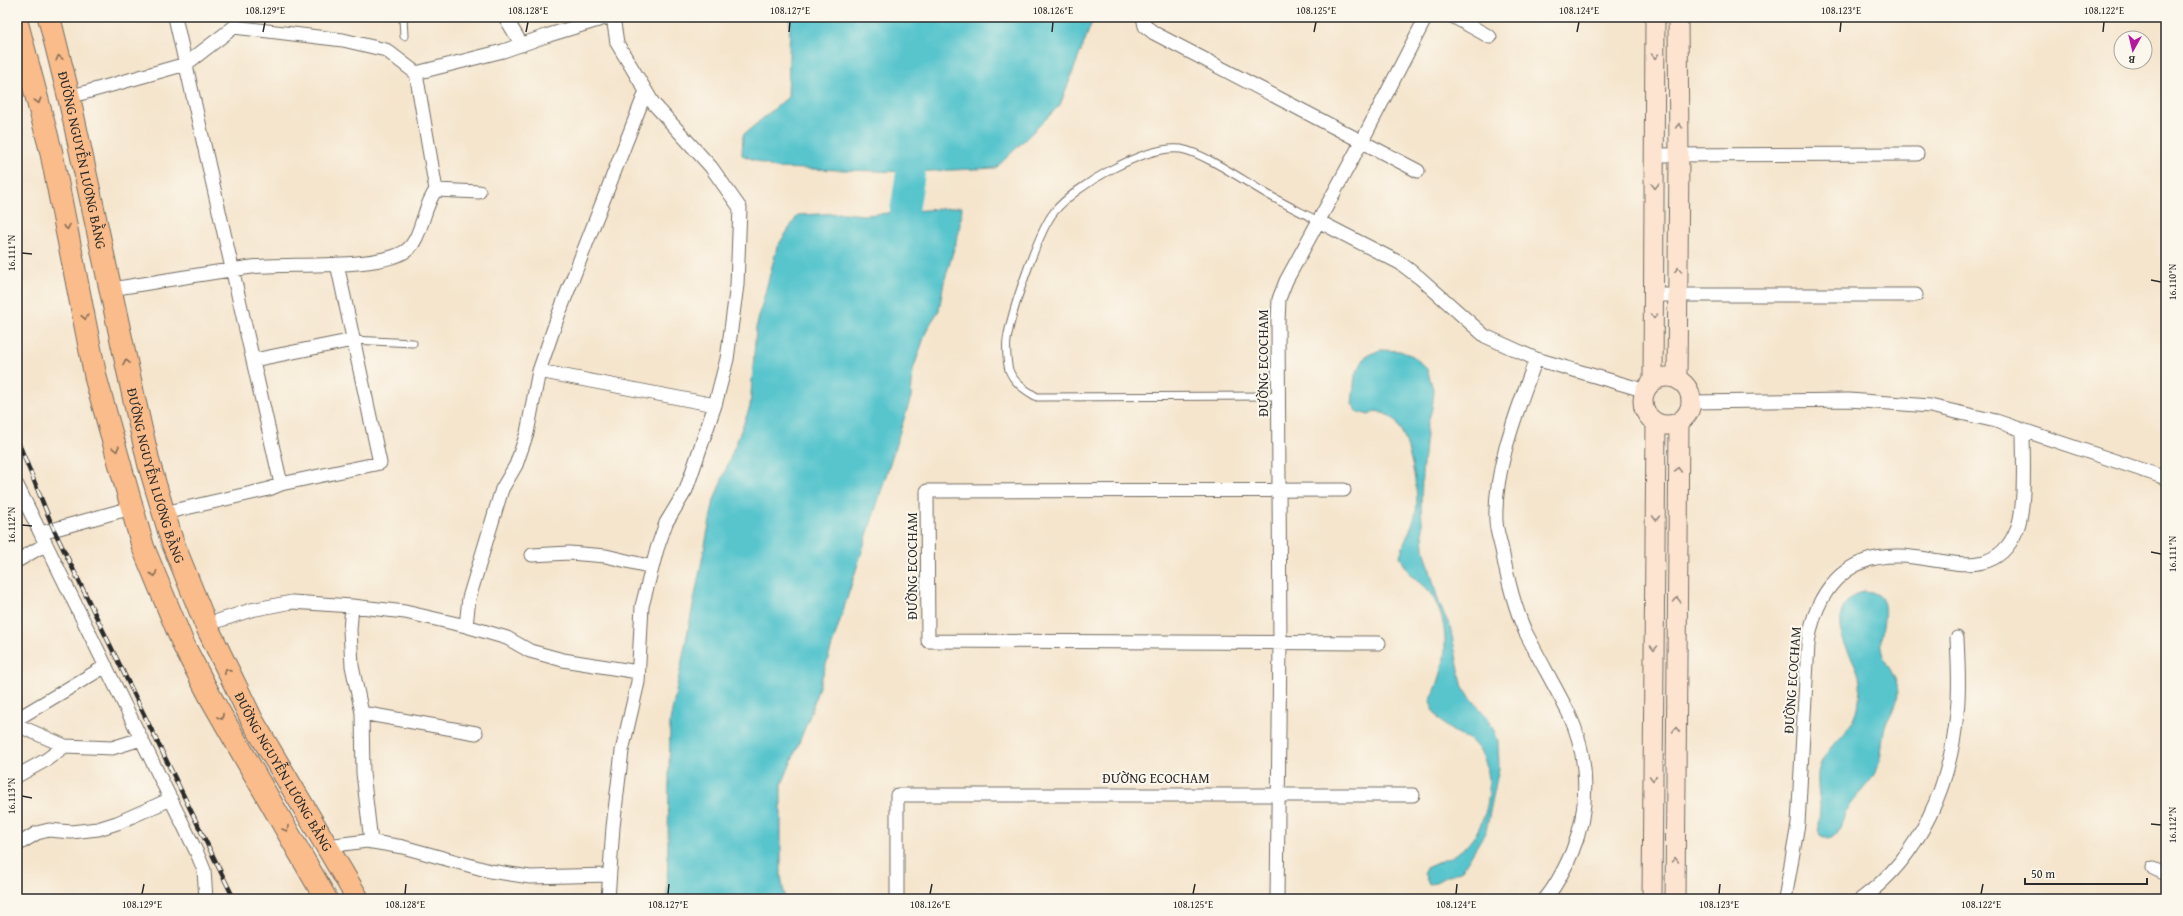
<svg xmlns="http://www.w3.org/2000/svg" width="2183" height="916" font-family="'Gentium Book Plus',serif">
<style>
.water{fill:#58c5cd;stroke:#42787c}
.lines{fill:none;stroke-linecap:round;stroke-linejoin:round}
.stream{stroke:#58c5cd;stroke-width:5}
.river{stroke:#58c5cd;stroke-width:29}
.lane-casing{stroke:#726c64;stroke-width:9}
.street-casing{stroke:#726c64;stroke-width:15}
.secondary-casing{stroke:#726c64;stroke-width:21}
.highway-casing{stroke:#726c64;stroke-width:24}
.lane{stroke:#fff;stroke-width:7}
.street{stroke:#fff;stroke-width:13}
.secondary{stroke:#fde4d0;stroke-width:19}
.highway{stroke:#f9bc8a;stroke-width:22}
.rail-casing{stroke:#2b2b2b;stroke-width:4.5}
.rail{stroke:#fbf7ec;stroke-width:3;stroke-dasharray:9;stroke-linecap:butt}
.oneway{stroke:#94887e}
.oneway2{stroke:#886c56}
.ticks{fill:none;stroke:#2b2b2b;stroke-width:1.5}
.labels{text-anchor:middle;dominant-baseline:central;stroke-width:4;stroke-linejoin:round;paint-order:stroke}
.street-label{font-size:14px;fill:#2b2b2b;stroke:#fbf7ec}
.neatline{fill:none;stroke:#2b2b2b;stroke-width:1.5}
.ticks-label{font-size:10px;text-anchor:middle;fill:#2b2b2b}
</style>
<rect width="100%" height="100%" fill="#fbf7ec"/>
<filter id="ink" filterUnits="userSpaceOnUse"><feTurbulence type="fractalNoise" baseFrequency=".025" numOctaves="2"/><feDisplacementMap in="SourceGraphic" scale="8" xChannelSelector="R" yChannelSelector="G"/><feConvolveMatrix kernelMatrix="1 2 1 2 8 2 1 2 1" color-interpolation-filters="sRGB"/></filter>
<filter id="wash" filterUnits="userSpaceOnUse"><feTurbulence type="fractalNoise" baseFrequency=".012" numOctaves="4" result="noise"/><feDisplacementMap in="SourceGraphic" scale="16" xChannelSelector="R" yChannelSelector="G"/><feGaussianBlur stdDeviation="0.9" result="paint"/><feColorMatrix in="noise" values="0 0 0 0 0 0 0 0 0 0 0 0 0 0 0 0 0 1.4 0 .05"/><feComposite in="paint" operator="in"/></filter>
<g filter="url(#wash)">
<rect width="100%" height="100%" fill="#f5e5cd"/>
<path class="water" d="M 790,17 L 1094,17 L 1060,105 L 996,168 L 910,172 L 775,168 L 742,155 L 743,135 L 788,97 Z
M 962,207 L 959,232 L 944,282 L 939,310 L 927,329 L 913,370 L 911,397 L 809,718 L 781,787 L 781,876 L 785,899 L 667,899 L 670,721 L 714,500 L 750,407 L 756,328 L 777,247 L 798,215 L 844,213 L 864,215 Z
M 1380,350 L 1400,351 L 1413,356 L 1427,369 L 1434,392 L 1432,409 L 1427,425 L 1422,474 L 1421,508 L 1424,548 L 1438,600 L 1450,627 L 1463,688 L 1489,720 L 1498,740 L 1499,768 L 1486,831 L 1462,870 L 1429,885 L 1424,873 L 1426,868 C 1439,862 1453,857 1464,848 C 1491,824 1501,765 1470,740 C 1467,737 1462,737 1459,735 C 1444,726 1435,718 1430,701 C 1447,669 1453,625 1430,593 C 1425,586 1416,581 1410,574 C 1406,569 1403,562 1400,556 C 1404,542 1413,525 1416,512 C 1420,491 1409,441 1397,423 C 1392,416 1384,413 1376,411 L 1369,415 L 1358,412 L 1352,404 L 1355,375 L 1366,356 Z
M 1864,591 C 1898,592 1879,628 1881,648 C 1883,664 1898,675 1898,693 C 1898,705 1889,715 1885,727 C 1881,740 1883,756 1877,769 C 1870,785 1855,795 1847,810 C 1842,819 1840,837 1828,839 L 1821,835 C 1817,826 1820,816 1820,805 C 1819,791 1815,776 1821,763 C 1831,740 1857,729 1859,701 C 1859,695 1861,687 1860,680 C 1855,655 1833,637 1842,611 C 1846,600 1854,595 1864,591 Z"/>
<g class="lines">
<path class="stream" d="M 910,172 L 910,212"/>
<path class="river" d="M 898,252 L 917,132"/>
</g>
</g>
<g filter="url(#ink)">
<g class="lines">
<defs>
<path id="lane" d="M 404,36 L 403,18 L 406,17
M 353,340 L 413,343
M 1279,396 L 1037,397 C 1025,390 1014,383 1009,370 C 1007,363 1006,347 1007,340 C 1011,313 1038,232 1054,212 C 1076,185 1145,145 1181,149 C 1204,153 1246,182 1267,194 C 1284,204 1301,212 1318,221"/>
<path id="street" d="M 175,17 L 281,484
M 505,17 L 522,45
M 1143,17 L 1145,26 L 1154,33 L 1418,171
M 1454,17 L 1490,37
M 416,73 L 436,190
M 69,97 L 186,64 L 234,27 L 343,40 L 386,50 L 416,73 L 503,51 L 549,35 L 608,17
M 1655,155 L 1917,154
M 1318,221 L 1400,263 L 1420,278 L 1485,336 L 1536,359 L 1636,388
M 111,289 C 158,282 205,273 252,267 C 288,263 381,270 407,250 C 422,238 423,206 436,190 L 479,192
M 1654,295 L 1916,295
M 1536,359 C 1518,409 1494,467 1496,520 C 1496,530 1500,540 1502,550 C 1507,577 1514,606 1525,631 C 1539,659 1555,686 1569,714 C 1589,756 1590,809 1572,852 C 1565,868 1557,885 1545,899
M 254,360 L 353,340
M 539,371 L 715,405
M 1691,402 L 1849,400 L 1930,406 L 1996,421 L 2166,478
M 17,485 L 197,853 L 204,870 L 206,899
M 1344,490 L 927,491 L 928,641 L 1379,643
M 164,513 L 269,489 L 281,484 L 380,463 L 337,264
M 41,533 L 131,508
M 532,555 L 569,553 L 606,556 L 652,567
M 17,561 L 46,544
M 352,606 L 350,630 L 352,666 L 362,713 L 363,773 L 371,842
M 206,625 L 251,610 L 292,602 L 352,606 L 405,612 L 466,626 L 507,638 L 530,651 L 563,660 L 638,672
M 466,626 L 469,598 L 502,489 L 516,465 L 527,433 L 539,371 L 558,316 L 646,91
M 362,713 L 476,733
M 17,719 L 106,666
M 17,725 L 65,746 L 112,748 L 141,739
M 17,776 L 46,760 L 65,746
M 17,845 L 37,833 L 49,830 L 71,832 L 98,829 L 117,823 L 171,799
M 327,846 L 367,841 L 403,847 L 490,871 L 530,877 L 608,875
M 2153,868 L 2166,874
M 608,899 L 613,827 L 622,751 L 638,682 L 642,606 L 657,549 L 666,523 L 686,490 L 715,405 L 727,359 L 737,285 L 740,208 L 711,167 L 653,103 L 617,43 L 613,17
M 897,899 L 897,795 L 1413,795
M 1277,899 L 1280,643 L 1278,322 L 1279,299 L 1286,281 L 1362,141 L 1426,17
M 1785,899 L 1798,824 L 1808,644 C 1815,593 1844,554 1900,556 C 1943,557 1995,585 2017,529 C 2026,508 2023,454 2023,430
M 1861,899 C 1921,856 1951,784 1957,712 C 1960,688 1958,663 1957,638"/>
<path id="secondary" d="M1643 401a24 24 0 1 1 48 0a24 24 0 1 1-48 0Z
M 1677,379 L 1679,156 L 1678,17
M 1653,381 L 1655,17
M 1652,899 L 1656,423
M 1675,899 L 1679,422"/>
<g id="highway">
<path id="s1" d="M 49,17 L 69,97 L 135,403 L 149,464 L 172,541 L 206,625 L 252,720 L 358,899"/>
<path d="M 17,23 L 51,151 L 96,379 L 143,547 L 184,646 L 211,698 L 326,899"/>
</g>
</defs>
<use href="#lane" class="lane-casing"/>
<use href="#street" class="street-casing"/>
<use href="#secondary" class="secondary-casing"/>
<use href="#highway" class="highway-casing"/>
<use href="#lane" class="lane"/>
<use href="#street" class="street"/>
<use href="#secondary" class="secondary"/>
<use href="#highway" class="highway"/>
<defs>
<path id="rail" d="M 17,439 L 54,530 L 234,899"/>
</defs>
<use href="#rail" class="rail-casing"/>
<use href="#rail" class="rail"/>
</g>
<defs><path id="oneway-chevron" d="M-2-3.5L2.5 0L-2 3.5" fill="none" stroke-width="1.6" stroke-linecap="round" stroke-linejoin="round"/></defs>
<g class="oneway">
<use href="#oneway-chevron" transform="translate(1655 56) rotate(90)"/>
<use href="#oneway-chevron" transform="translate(1679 126) rotate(-90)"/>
<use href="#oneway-chevron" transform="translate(1655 186) rotate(91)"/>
<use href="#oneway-chevron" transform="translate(1678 270) rotate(-90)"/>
<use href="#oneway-chevron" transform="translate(1654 316) rotate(90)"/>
<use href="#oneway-chevron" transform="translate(1678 470) rotate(-90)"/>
<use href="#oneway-chevron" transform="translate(1656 518) rotate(91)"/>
<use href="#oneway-chevron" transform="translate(1677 600) rotate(-90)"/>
<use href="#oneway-chevron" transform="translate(1654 648) rotate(91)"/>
<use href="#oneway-chevron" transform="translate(1676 730) rotate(-90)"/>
<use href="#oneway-chevron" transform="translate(1653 778) rotate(91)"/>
<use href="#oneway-chevron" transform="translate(1675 860) rotate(-90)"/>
</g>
<g class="oneway2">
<use href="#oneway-chevron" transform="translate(59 58) rotate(-104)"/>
<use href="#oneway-chevron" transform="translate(38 101) rotate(75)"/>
<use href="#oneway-chevron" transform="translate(67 227) rotate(79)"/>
<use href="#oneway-chevron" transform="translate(85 317) rotate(79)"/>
<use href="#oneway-chevron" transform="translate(126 362) rotate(-102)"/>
<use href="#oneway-chevron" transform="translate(116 449) rotate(75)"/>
<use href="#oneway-chevron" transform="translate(154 574) rotate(69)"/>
<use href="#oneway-chevron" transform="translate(227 671) rotate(-116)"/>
<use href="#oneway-chevron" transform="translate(221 717) rotate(61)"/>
<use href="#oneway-chevron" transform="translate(286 829) rotate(60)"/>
</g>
</g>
<path class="ticks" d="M 263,32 L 265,22M 526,32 L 528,22M 789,32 L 790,22M 1052,32 L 1053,22M 1314,32 L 1316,22M 1577,32 L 1579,22M 1840,32 L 1841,22M 2103,32 L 2104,22M 22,253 L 32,254M 2151,280 L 2161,282M 22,525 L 32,526M 2151,552 L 2161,554M 22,796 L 32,798M 2151,824 L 2161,825M 142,894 L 144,884M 405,894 L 406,884M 668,894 L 669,884M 930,894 L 932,884M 1193,894 L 1195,884M 1456,894 L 1457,884M 1719,894 L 1720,884M 1981,894 L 1983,884"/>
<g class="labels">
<g class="street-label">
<text stroke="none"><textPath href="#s1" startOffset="147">ĐƯỜNG NGUYỄN LƯƠNG BẰNG</textPath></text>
<text transform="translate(1263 363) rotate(-90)">ĐƯỜNG ECOCHAM</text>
<text stroke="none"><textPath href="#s1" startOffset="471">ĐƯỜNG NGUYỄN LƯƠNG BẰNG</textPath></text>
<text transform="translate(912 566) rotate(-90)">ĐƯỜNG ECOCHAM</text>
<text transform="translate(1792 680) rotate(-86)">ĐƯỜNG ECOCHAM</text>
<text stroke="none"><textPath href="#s1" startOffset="795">ĐƯỜNG NGUYỄN LƯƠNG BẰNG</textPath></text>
<text x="1156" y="778">ĐƯỜNG ECOCHAM</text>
</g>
</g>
<rect width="2183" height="916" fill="none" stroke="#fbf7ec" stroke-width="44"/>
<g transform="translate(2133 50) rotate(188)"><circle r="19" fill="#fbf7ec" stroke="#a8a59f"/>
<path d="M0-3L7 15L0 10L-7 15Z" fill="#b5179e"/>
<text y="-6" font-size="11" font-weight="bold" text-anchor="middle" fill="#2b2b2b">B</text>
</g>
<path d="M2025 878v6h122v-6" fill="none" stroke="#2b2b2b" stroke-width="2"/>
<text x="2031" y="878" font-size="12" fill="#2b2b2b" stroke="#fbf7ec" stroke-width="3" paint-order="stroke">50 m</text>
<rect x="22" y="22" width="2139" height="872" class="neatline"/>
<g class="ticks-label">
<text x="265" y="14">108.129°E</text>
<text x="528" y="14">108.128°E</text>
<text x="790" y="14">108.127°E</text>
<text x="1053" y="14">108.126°E</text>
<text x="1316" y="14">108.125°E</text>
<text x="1579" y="14">108.124°E</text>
<text x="1841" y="14">108.123°E</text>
<text x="2104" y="14">108.122°E</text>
<text transform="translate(11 253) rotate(-90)" y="4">16.111°N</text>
<text transform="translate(2172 282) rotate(-90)" y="4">16.110°N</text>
<text transform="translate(11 525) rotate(-90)" y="4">16.112°N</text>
<text transform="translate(2172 554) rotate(-90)" y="4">16.111°N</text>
<text transform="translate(11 796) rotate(-90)" y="4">16.113°N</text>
<text transform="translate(2172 825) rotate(-90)" y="4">16.112°N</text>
<text x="142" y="908">108.129°E</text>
<text x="405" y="908">108.128°E</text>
<text x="668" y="908">108.127°E</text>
<text x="930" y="908">108.126°E</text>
<text x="1193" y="908">108.125°E</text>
<text x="1456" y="908">108.124°E</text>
<text x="1719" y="908">108.123°E</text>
<text x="1981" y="908">108.122°E</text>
</g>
</svg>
